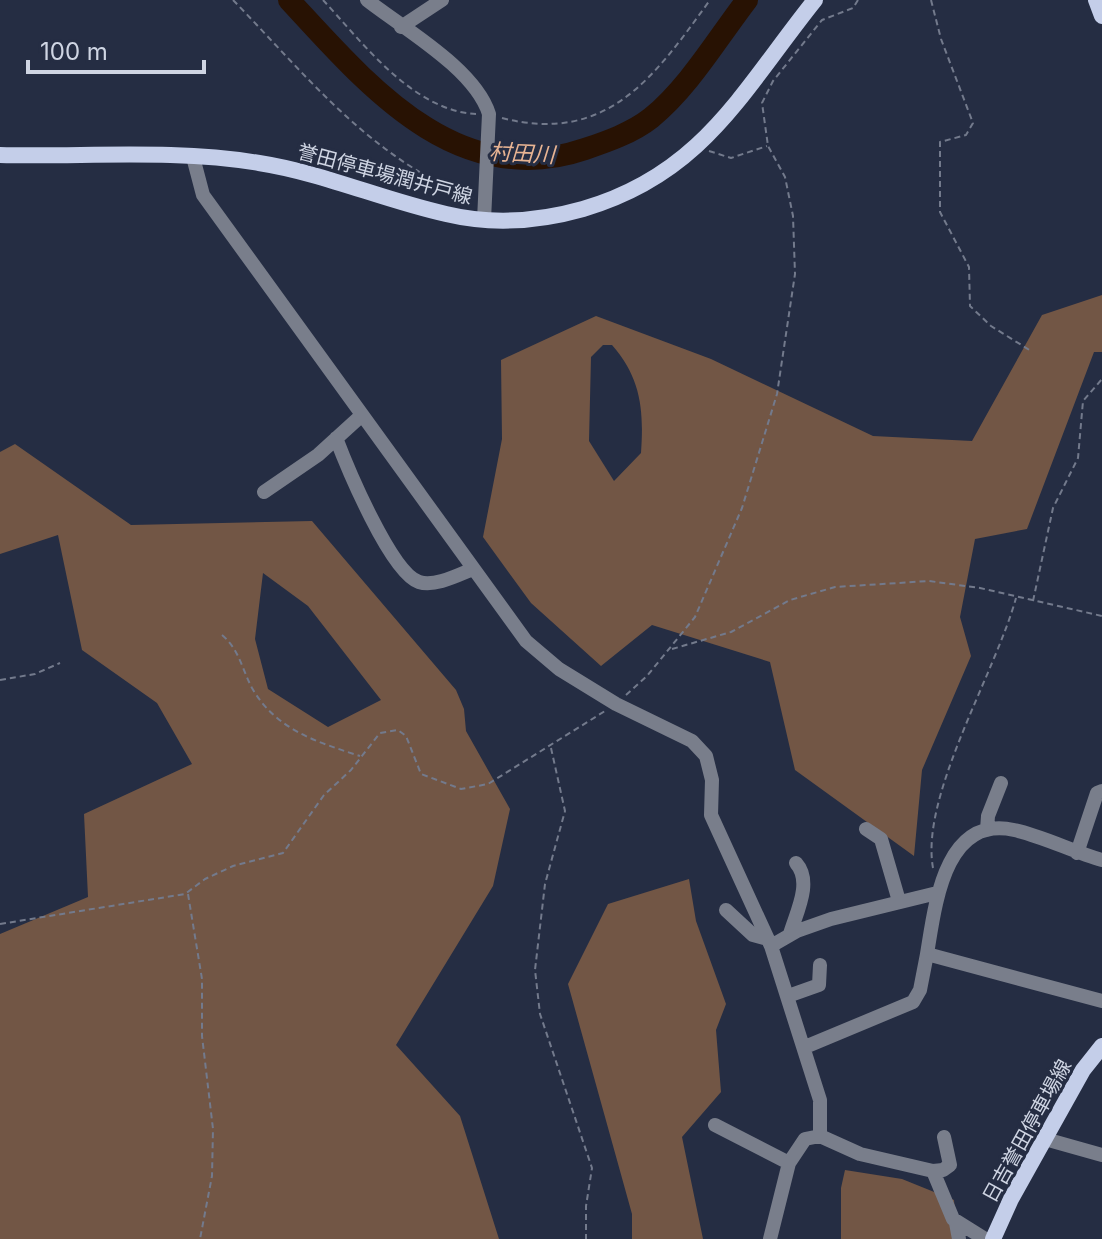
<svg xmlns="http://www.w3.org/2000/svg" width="1102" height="1239" font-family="Inter,'Noto Sans JP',sans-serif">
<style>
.forest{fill:#725645;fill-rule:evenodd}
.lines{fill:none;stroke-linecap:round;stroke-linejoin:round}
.river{stroke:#281203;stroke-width:22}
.path{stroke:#737a8c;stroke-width:2;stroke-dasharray:6 4;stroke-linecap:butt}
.minor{stroke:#797e8b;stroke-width:14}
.major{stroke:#c4cee9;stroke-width:16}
.labels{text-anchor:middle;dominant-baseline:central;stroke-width:6;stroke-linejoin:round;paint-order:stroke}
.street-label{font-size:20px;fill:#cfd5e3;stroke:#252d43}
.water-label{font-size:22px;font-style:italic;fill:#e8b493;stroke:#252d43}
</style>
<rect width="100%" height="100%" fill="#252d43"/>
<path class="forest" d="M 1102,295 L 1102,352 L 1094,352 L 1027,529 L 975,539 L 960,617 L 971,656 L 922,770 L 914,856 L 795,770 L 770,662 L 652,625 L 601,666 L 531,603 L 483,537 L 502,439 L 501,360 L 596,316 L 711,359 L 873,436 L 972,441 L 1042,315 ZM 603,345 L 612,345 C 641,378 644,410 641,453 L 614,481 L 589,441 L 591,357 Z
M 15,444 L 131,525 L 312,521 L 456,690 L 464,709 L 466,731 L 510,809 L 493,886 L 396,1045 L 460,1116 L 499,1239 L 0,1239 L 0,934 L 88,897 L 84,814 L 192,764 L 157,703 L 82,650 L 58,535 L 0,554 L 0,452 ZM 263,573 L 308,606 L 381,700 L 328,727 L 268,689 L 255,639 Z
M 689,879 L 696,921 L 726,1004 L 716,1030 L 721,1092 L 682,1137 L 703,1239 L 632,1239 L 632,1214 L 568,984 L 608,904 Z
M 845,1170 L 902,1179 L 954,1200 L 957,1239 L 841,1239 L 841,1188 Z"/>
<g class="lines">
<path class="river" d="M 289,0 C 366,83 456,193 585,149 C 606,142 632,133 651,118 C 689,87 717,39 747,0"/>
<path class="path" d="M 233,0 C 306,75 372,160 473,198
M 323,0 C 362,42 413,111 476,114
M 931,0 L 941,39 L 973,123 L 966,135 L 940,142 L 940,212 L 969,267 L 970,306 L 991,326 L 1031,351
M 502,118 C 608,145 655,76 710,0
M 709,151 L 731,158 L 767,146
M 1033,601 L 1053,508 L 1078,458 L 1083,401 L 1102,379
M 222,635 C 239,649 242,669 252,688 C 276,730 317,742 360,756
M 672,649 L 731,632 L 790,600 L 835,587 L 929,581 L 980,588 L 1102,616
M 0,680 L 35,674 L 60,663
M 626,695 L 647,676 L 695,617 L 742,508 L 777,394 L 795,274 L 793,216 L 785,177 L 768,146 L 762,103 L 773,81 L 822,20 L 853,8 L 858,0
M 551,748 L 565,811 L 545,884 L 535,970 L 540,1014 L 592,1168 L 586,1206 L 586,1239
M 933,868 C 920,796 995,674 1016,598
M 188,894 L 202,979 L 202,1036 L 213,1129 L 212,1176 L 200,1239
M 0,924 L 185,894 L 205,879 L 233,866 L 283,853 L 324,795 L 351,770 L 380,733 L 398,730 L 406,736 L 421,774 L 461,789 L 488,784 L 605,711"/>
<path class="minor" d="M 367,0 C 404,29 475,69 489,114 L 484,220
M 401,27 L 442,0
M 193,157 L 203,195 L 526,641 L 559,669 L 616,704 L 692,741 L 706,756 L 712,780 L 711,815 L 771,946 L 820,1100 L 820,1136
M 336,438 C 347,467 391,573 419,582 C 435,587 458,575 473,569
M 264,492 L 318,455 L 362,415
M 866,829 L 881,839 L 899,901
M 987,830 L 988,816 L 1001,783
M 1077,853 L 1097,793 L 1102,791
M 726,910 L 753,935 L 768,939
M 790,934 C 796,913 813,882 796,863
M 771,946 L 797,931 L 831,919 L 937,893
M 927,954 C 935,906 944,815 1014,830 C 1043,836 1073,852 1102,860
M 788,996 L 819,985 L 820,965
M 805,1047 L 913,1002 L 920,990 L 927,954 L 1102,1001
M 715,1125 L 789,1163
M 1045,1139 L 1102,1155
M 933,1171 L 953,1219 L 985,1239
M 956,1223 L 959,1239
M 770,1239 L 789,1163 L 805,1139 L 820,1136 L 860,1154 L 933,1171 L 943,1170 L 950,1165 L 944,1137"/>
<path class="major" d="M 1096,0 L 1102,16
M 0,155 C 85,157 175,149 259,163 C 323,173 383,200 446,214 C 492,225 537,222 583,209 C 703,174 742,91 815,0
M 993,1239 L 1011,1199 L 1083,1070 L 1102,1046"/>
</g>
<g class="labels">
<g class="street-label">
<text transform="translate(385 174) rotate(15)">誉田停車場潤井戸線</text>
<text transform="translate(1027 1131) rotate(-61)">日吉誉田停車場線</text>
</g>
<g class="water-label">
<text transform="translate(522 153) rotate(3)">村田川</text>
</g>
</g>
<path d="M28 60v12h176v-12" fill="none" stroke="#cfd5e3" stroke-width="4"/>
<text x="40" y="60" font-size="24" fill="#cfd5e3" stroke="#252d43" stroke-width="6" paint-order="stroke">100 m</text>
</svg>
